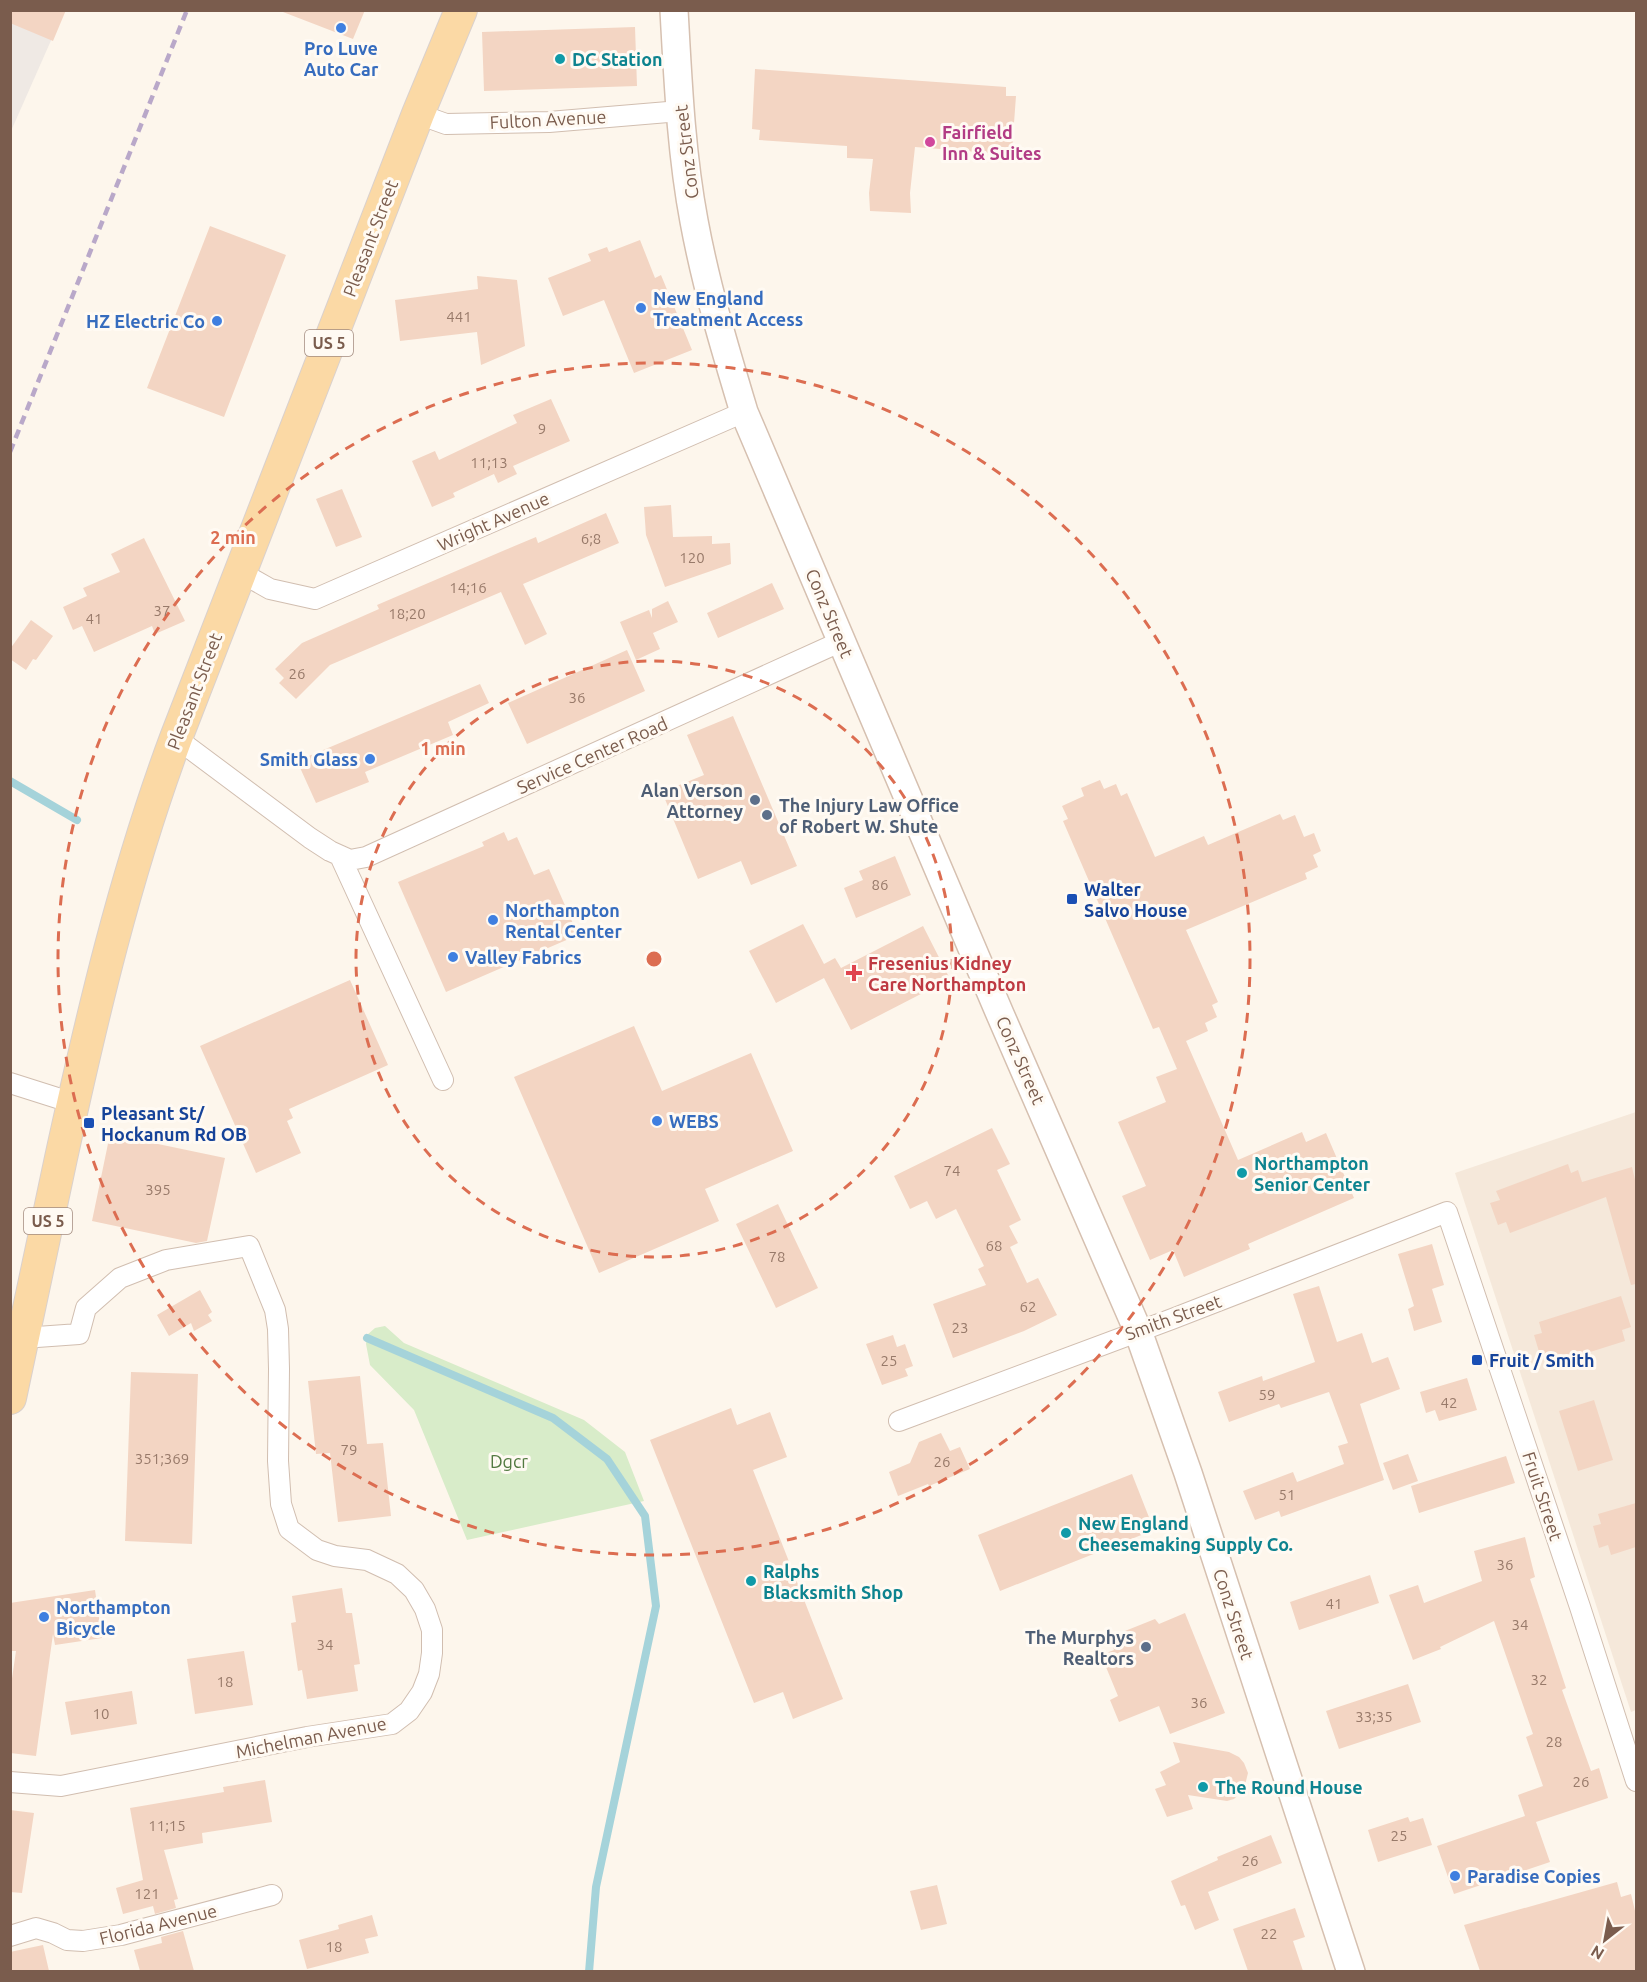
<svg xmlns="http://www.w3.org/2000/svg" width="1647" height="1982" font-family="Ubuntu,sans-serif">
<style>
.residential{fill:#f5e8da}
.industrial{fill:#efe9e4}
.green{fill:#d8ecc9}
.lines{fill:none;stroke-linecap:round;stroke-linejoin:round}
.stream{stroke:#a5d3da;stroke-width:8}
.building{fill:#f3d5c3}
.minor-casing{stroke:#d1beb0;stroke-width:22}
.secondary-casing{stroke:#d6c0b0;stroke-width:30}
.primary-casing{stroke:#dad1cd;stroke-width:34}
.minor{stroke:#fff;stroke-width:20}
.secondary{stroke:#fff;stroke-width:27}
.primary{stroke:#fbd9a5;stroke-width:32}
.rail{stroke:#b9a8c9;stroke-width:4.5;stroke-dasharray:9 6;stroke-linecap:butt}
.ring{fill:none;stroke:#dc6d51;stroke-width:3;stroke-dasharray:10 8}
.shop-dot{fill:#3f7fe0;stroke:#fffaf3;stroke-width:2}
.culture-dot{fill:#0f9aa8;stroke:#fffaf3;stroke-width:2}
.hotel-dot{fill:#d1479c;stroke:#fffaf3;stroke-width:2}
.service-dot{fill:#5c6f8a;stroke:#fffaf3;stroke-width:2}
.transit-dot{fill:#1a4fb4;stroke:#fffaf3;stroke-width:2}
.health-dot{fill:#e0444e;stroke:#fffaf3;stroke-width:2}
.labels{text-anchor:middle;dominant-baseline:central;stroke-width:6;stroke-linejoin:round;paint-order:stroke}
.number-label{font-size:15px;fill:#987a6a}
.shield{fill:#fffaf3;stroke:#a28b7f;stroke-width:1.5}
.shield-label{font-size:16px;font-weight:bold;fill:#7a5c4d}
.shop-label{font-size:18px;font-weight:bold;fill:#366cbe;stroke:#fffaf3;text-anchor:start}
.culture-label{font-size:18px;font-weight:bold;fill:#0d838f;stroke:#fffaf3;text-anchor:start}
.street-label{font-size:18px;fill:#7a5c4d;stroke:#fffaf3}
.hotel-label{font-size:18px;font-weight:bold;fill:#b23c85;stroke:#fffaf3;text-anchor:start}
.service-label{font-size:18px;font-weight:bold;fill:#4e5e75;stroke:#fffaf3;text-anchor:end}
.transit-label{font-size:18px;font-weight:bold;fill:#164399;stroke:#fffaf3;text-anchor:start}
.health-label{font-size:18px;font-weight:bold;fill:#be3a42;stroke:#fffaf3;text-anchor:start}
.park-label{font-size:18px;fill:#537a41;stroke:#fffaf3}
.centre{fill:#dc6d51;stroke:#fffaf3;stroke-width:3}
.ring-label{font-size:18px;text-anchor:middle;font-weight:bold;fill:#dc6d51;stroke:#fffaf3;stroke-width:6;stroke-linejoin:round;paint-order:stroke}
</style>
<rect width="100%" height="100%" fill="#fdf6ec"/>
<path class="residential" d="M 1636,1112 L 1636,1710 L 1631,1712 L 1455,1173 Z"/>
<path class="industrial" d="M 11,11 L 64,11 L 11,131 Z"/>
<path class="green" d="M 385,1326 L 404,1343 L 584,1420 L 625,1452 L 644,1501 L 467,1540 L 414,1410 L 370,1365 L 366,1344 L 367,1335 L 375,1328 Z"/>
<g class="lines">
<path class="stream" d="M 10,781 L 77,820
M 367,1338 L 553,1418 L 607,1459 L 645,1516 L 656,1606 L 596,1887 L 589,1972"/>
</g>
<path class="building" d="M 10,10 L 66,10 L 53,41 L 10,23 Z
M 283,10 L 365,10 L 353,39 L 283,12 Z
M 635,27 L 637,86 L 484,91 L 482,32 Z
M 755,69 L 1006,87 L 1006,96 L 1016,96 L 1012,150 L 1004,149 L 1004,154 L 915,147 L 910,193 L 911,213 L 870,211 L 869,193 L 873,159 L 847,158 L 847,146 L 759,140 L 760,130 L 752,129 Z
M 210,226 L 286,255 L 224,417 L 147,388 Z
M 640,240 L 655,278 L 661,275 L 692,350 L 634,373 L 604,300 L 563,316 L 548,278 L 591,261 L 588,254 L 607,247 L 609,252 Z
M 477,276 L 517,280 L 525,346 L 481,365 L 477,332 L 400,341 L 395,300 L 478,289 Z
M 551,399 L 570,441 L 513,466 L 517,474 L 498,483 L 494,474 L 453,493 L 455,497 L 432,507 L 412,461 L 435,451 L 439,460 L 517,423 L 513,415 Z
M 342,489 L 362,537 L 336,547 L 316,499 Z
M 671,505 L 673,537 L 712,536 L 712,544 L 730,543 L 731,564 L 665,587 L 646,535 L 644,507 Z
M 606,513 L 619,543 L 523,584 L 547,634 L 525,645 L 501,592 L 330,665 L 296,699 L 279,683 L 284,678 L 275,669 L 302,643 L 379,609 L 377,605 L 505,550 L 536,537 L 538,543 Z
M 144,538 L 185,621 L 155,634 L 152,626 L 94,652 L 82,626 L 73,630 L 63,607 L 87,596 L 83,588 L 120,572 L 111,554 Z
M 772,583 L 784,609 L 718,638 L 707,613 Z
M 668,601 L 678,622 L 653,633 L 660,649 L 636,660 L 620,622 L 649,610 L 652,618 L 652,609 Z
M 31,620 L 53,636 L 36,660 L 33,659 L 26,670 L 10,659 L 10,649 Z
M 627,650 L 645,691 L 527,744 L 508,703 Z
M 480,684 L 489,703 L 448,722 L 453,735 L 365,772 L 369,782 L 316,803 L 297,761 Z
M 733,716 L 797,866 L 751,885 L 741,861 L 698,879 L 662,792 L 704,775 L 687,735 Z
M 1100,780 L 1104,789 L 1116,784 L 1121,796 L 1127,793 L 1155,857 L 1204,836 L 1208,845 L 1280,814 L 1283,820 L 1295,815 L 1304,837 L 1314,833 L 1321,851 L 1313,855 L 1318,867 L 1305,873 L 1307,879 L 1186,930 L 1218,1002 L 1212,1005 L 1217,1017 L 1205,1023 L 1208,1031 L 1186,1041 L 1238,1160 L 1302,1132 L 1306,1142 L 1326,1133 L 1354,1198 L 1248,1244 L 1250,1249 L 1184,1277 L 1173,1250 L 1150,1260 L 1122,1196 L 1146,1186 L 1118,1122 L 1166,1102 L 1156,1077 L 1177,1069 L 1159,1027 L 1153,1029 L 1063,821 L 1068,819 L 1062,806 L 1084,796 L 1081,788 Z
M 504,832 L 508,841 L 517,837 L 534,875 L 549,869 L 578,935 L 446,992 L 398,882 L 484,846 L 482,842 Z
M 895,856 L 911,895 L 856,918 L 844,888 L 863,880 L 859,871 Z
M 803,924 L 824,964 L 835,958 L 841,968 L 923,926 L 950,979 L 851,1030 L 824,978 L 776,1003 L 749,951 Z
M 350,980 L 388,1065 L 289,1109 L 293,1118 L 287,1121 L 301,1153 L 256,1173 L 200,1046 Z
M 634,1026 L 662,1091 L 751,1053 L 793,1151 L 705,1189 L 719,1221 L 599,1273 L 514,1077 Z
M 992,1128 L 1010,1164 L 997,1170 L 1021,1220 L 1009,1226 L 1018,1243 L 1010,1247 L 1027,1283 L 1038,1278 L 1057,1315 L 1024,1331 L 953,1358 L 933,1304 L 986,1285 L 978,1269 L 984,1266 L 956,1209 L 936,1219 L 927,1201 L 910,1209 L 894,1176 Z
M 110,1134 L 225,1158 L 207,1241 L 196,1243 L 92,1221 Z
M 1568,1164 L 1571,1173 L 1578,1170 L 1582,1182 L 1632,1167 L 1636,1184 L 1636,1284 L 1631,1285 L 1606,1197 L 1510,1233 L 1506,1222 L 1498,1225 L 1490,1203 L 1500,1200 L 1496,1191 Z
M 778,1204 L 818,1288 L 776,1308 L 736,1224 Z
M 1432,1244 L 1444,1285 L 1432,1289 L 1442,1322 L 1414,1331 L 1408,1309 L 1414,1306 L 1398,1254 Z
M 1319,1286 L 1337,1342 L 1362,1333 L 1372,1363 L 1388,1357 L 1400,1389 L 1360,1404 L 1384,1480 L 1281,1517 L 1279,1511 L 1255,1520 L 1243,1491 L 1293,1472 L 1297,1482 L 1344,1464 L 1338,1446 L 1348,1443 L 1329,1392 L 1281,1408 L 1279,1404 L 1229,1422 L 1218,1392 L 1262,1376 L 1263,1381 L 1315,1362 L 1293,1294 Z
M 200,1290 L 212,1312 L 208,1315 L 212,1321 L 194,1331 L 191,1323 L 169,1336 L 157,1315 Z
M 1621,1296 L 1631,1327 L 1622,1330 L 1625,1341 L 1552,1364 L 1548,1353 L 1540,1355 L 1534,1335 L 1542,1333 L 1539,1322 Z
M 893,1335 L 897,1347 L 905,1344 L 913,1366 L 905,1369 L 908,1376 L 882,1385 L 866,1344 Z
M 131,1372 L 198,1374 L 192,1544 L 125,1541 Z
M 360,1376 L 367,1444 L 383,1443 L 391,1516 L 338,1522 L 330,1453 L 316,1454 L 308,1381 Z
M 1467,1378 L 1477,1410 L 1439,1421 L 1435,1410 L 1426,1413 L 1420,1392 Z
M 1594,1400 L 1613,1460 L 1578,1471 L 1559,1411 Z
M 731,1408 L 737,1425 L 770,1412 L 787,1457 L 753,1470 L 843,1699 L 793,1719 L 783,1692 L 754,1703 L 650,1440 Z
M 941,1433 L 950,1451 L 960,1447 L 970,1469 L 929,1486 L 928,1484 L 898,1496 L 889,1472 L 910,1463 L 919,1442 Z
M 1408,1454 L 1418,1481 L 1393,1490 L 1383,1463 Z
M 1506,1456 L 1515,1483 L 1419,1513 L 1411,1486 Z
M 1132,1474 L 1154,1530 L 1000,1591 L 978,1535 Z
M 1636,1503 L 1636,1547 L 1611,1555 L 1608,1545 L 1599,1548 L 1593,1526 L 1601,1524 L 1598,1514 Z
M 1525,1537 L 1535,1577 L 1530,1579 L 1566,1688 L 1562,1690 L 1591,1771 L 1599,1768 L 1608,1798 L 1536,1822 L 1550,1862 L 1454,1894 L 1437,1846 L 1525,1816 L 1518,1795 L 1543,1786 L 1526,1737 L 1533,1734 L 1494,1621 L 1440,1647 L 1441,1649 L 1413,1660 L 1389,1595 L 1418,1585 L 1424,1603 L 1482,1581 L 1474,1551 Z
M 1370,1575 L 1379,1603 L 1299,1630 L 1290,1602 Z
M 342,1588 L 346,1613 L 352,1613 L 360,1664 L 354,1665 L 358,1691 L 307,1699 L 302,1670 L 298,1671 L 291,1623 L 296,1622 L 292,1596 Z
M 95,1590 L 102,1638 L 55,1645 L 53,1634 L 36,1756 L 10,1753 L 10,1692 L 16,1651 L 10,1651 L 10,1603 Z
M 1185,1613 L 1225,1713 L 1170,1734 L 1159,1706 L 1119,1722 L 1110,1700 L 1118,1696 L 1101,1655 L 1114,1650 L 1111,1641 L 1117,1639 L 1115,1635 L 1155,1619 L 1159,1624 Z
M 244,1651 L 253,1705 L 195,1714 L 187,1659 Z
M 1408,1684 L 1421,1722 L 1339,1749 L 1326,1711 Z
M 132,1691 L 137,1724 L 71,1735 L 65,1702 Z
M 1173,1742 L 1229,1752 L 1239,1757 L 1244,1763 L 1248,1773 L 1244,1789 L 1234,1799 L 1227,1801 L 1188,1795 L 1193,1809 L 1167,1817 L 1155,1789 L 1166,1785 L 1160,1772 L 1180,1762 Z
M 265,1780 L 272,1822 L 202,1833 L 203,1843 L 164,1850 L 178,1899 L 174,1900 L 176,1908 L 155,1914 L 153,1906 L 123,1914 L 116,1888 L 143,1880 L 130,1808 L 224,1792 L 223,1787 Z
M 10,1810 L 34,1813 L 22,1893 L 10,1892 Z
M 1408,1817 L 1410,1822 L 1423,1818 L 1432,1845 L 1378,1862 L 1368,1830 Z
M 1271,1835 L 1282,1863 L 1208,1892 L 1219,1920 L 1195,1930 L 1185,1905 L 1181,1906 L 1171,1881 L 1218,1860 L 1217,1857 Z
M 1617,1882 L 1621,1897 L 1631,1894 L 1636,1915 L 1636,1971 L 1480,1971 L 1464,1925 Z
M 937,1885 L 947,1924 L 921,1930 L 910,1891 Z
M 1295,1908 L 1305,1937 L 1293,1941 L 1303,1971 L 1248,1971 L 1233,1929 Z
M 372,1915 L 378,1936 L 365,1939 L 369,1953 L 307,1969 L 299,1940 L 339,1929 L 338,1925 Z
M 183,1931 L 194,1971 L 140,1971 L 134,1950 L 162,1943 L 161,1937 Z
M 43,1945 L 49,1971 L 10,1971 L 10,1952 Z"/>
<g class="lines">
<defs>
<path id="minor" d="M 418,114 L 446,124 L 549,122 L 680,111
M 240,572 L 270,589 L 315,599 L 744,412
M 176,738 L 310,838 L 330,851 L 350,860 L 366,857 L 842,641
M 340,856 L 443,1080
M 10,1083 L 73,1103
M 899,1421 L 1172,1319 L 1447,1212 L 1580,1607 L 1636,1781
M 10,1782 L 61,1786 L 307,1737 L 392,1724 L 409,1711 L 422,1692 L 429,1674 L 432,1653 L 432,1630 L 425,1609 L 414,1590 L 397,1574 L 367,1560 L 335,1556 L 317,1550 L 289,1529 L 281,1504 L 278,1461 L 279,1369 L 278,1329 L 275,1310 L 249,1246 L 166,1260 L 120,1278 L 86,1308 L 79,1334 L 23,1338
M 10,1936 L 36,1928 L 53,1933 L 67,1940 L 83,1941 L 121,1935 L 272,1895"/>
<path id="secondary" d="M 674,10 C 678,81 681,152 694,221 C 706,286 725,349 744,412 L 1000,1014 L 1138,1331 L 1188,1473 L 1351,1972"/>
<path id="primary" d="M 10,1398 C 27,1318 44,1238 61,1158 C 92,1016 125,875 176,738 L 418,114 L 461,10"/>
</defs>
<use href="#minor" class="minor-casing"/>
<use href="#secondary" class="secondary-casing"/>
<use href="#primary" class="primary-casing"/>
<use href="#minor" class="minor"/>
<use href="#secondary" class="secondary"/>
<use href="#primary" class="primary"/>
<path class="rail" d="M 10,452 L 187,10"/>
</g>
<g class="ring">
<circle cx="654" cy="959" r="298"/>
<circle cx="654" cy="959" r="596"/>
</g>
<g class="shop-dot">
<circle cx="341" cy="28" r="6"/>
<circle cx="641" cy="308" r="6"/>
<circle cx="217" cy="321" r="6"/>
<circle cx="370" cy="759" r="6"/>
<circle cx="493" cy="920" r="6"/>
<circle cx="453" cy="957" r="6"/>
<circle cx="657" cy="1121" r="6"/>
<circle cx="44" cy="1617" r="6"/>
<circle cx="1455" cy="1876" r="6"/>
</g>
<g class="culture-dot">
<circle cx="560" cy="59" r="6"/>
<circle cx="1242" cy="1173" r="6"/>
<circle cx="1066" cy="1533" r="6"/>
<circle cx="751" cy="1581" r="6"/>
<circle cx="1203" cy="1787" r="6"/>
</g>
<circle class="hotel-dot" cx="930" cy="142" r="6"/>
<g class="service-dot">
<circle cx="755" cy="800" r="6"/>
<circle cx="767" cy="815" r="6"/>
<circle cx="1146" cy="1647" r="6"/>
</g>
<g class="transit-dot">
<rect x="1066" y="893" width="12" height="12" rx="3"/>
<rect x="83" y="1117" width="12" height="12" rx="3"/>
<rect x="1471" y="1354" width="12" height="12" rx="3"/>
</g>
<path class="health-dot" d="M851 964h6v6h6v6h-6v6h-6v-6h-6v-6h6z"/>
<g class="labels">
<g class="number-label">
<text x="459" y="316">441</text>
<text x="542" y="428">9</text>
<text x="489" y="462">11;13</text>
<text x="591" y="538">6;8</text>
<text x="692" y="557">120</text>
<text x="468" y="587">14;16</text>
<text x="162" y="610">37</text>
<text x="407" y="613">18;20</text>
<text x="94" y="618">41</text>
<text x="297" y="673">26</text>
<text x="577" y="697">36</text>
<text x="880" y="884">86</text>
<text x="952" y="1170">74</text>
<text x="158" y="1189">395</text>
<text x="994" y="1245">68</text>
<text x="777" y="1256">78</text>
<text x="1028" y="1306">62</text>
<text x="960" y="1327">23</text>
<text x="889" y="1360">25</text>
<text x="1267" y="1394">59</text>
<text x="1449" y="1402">42</text>
<text x="349" y="1449">79</text>
<text x="162" y="1458">351;369</text>
<text x="942" y="1461">26</text>
<text x="1287" y="1494">51</text>
<text x="1505" y="1564">36</text>
<text x="1334" y="1603">41</text>
<text x="1520" y="1624">34</text>
<text x="325" y="1644">34</text>
<text x="1539" y="1679">32</text>
<text x="225" y="1681">18</text>
<text x="1199" y="1702">36</text>
<text x="101" y="1713">10</text>
<text x="1374" y="1716">33;35</text>
<text x="1554" y="1741">28</text>
<text x="1581" y="1781">26</text>
<text x="167" y="1825">11;15</text>
<text x="1399" y="1835">25</text>
<text x="1250" y="1860">26</text>
<text x="147" y="1893">121</text>
<text x="1269" y="1933">22</text>
<text x="334" y="1946">18</text>
</g>
<g class="shield">
<rect x="305" y="330" width="48" height="26" rx="4.5"/>
<rect x="24" y="1208" width="48" height="26" rx="4.5"/>
</g>
<g class="shield-label">
<text x="329" y="343">US 5</text>
<text x="48" y="1221">US 5</text>
</g>
<g class="shop-label">
<text x="341" y="48" text-anchor="middle">Pro Luve<tspan x="341" dy="21">Auto Car</tspan></text>
<text x="653" y="298">New England<tspan x="653" dy="21">Treatment Access</tspan></text>
<text x="205" y="321" text-anchor="end">HZ Electric Co</text>
<text x="358" y="759" text-anchor="end">Smith Glass</text>
<text x="505" y="910">Northampton<tspan x="505" dy="21">Rental Center</tspan></text>
<text x="465" y="957">Valley Fabrics</text>
<text x="669" y="1121">WEBS</text>
<text x="56" y="1607">Northampton<tspan x="56" dy="21">Bicycle</tspan></text>
<text x="1467" y="1876">Paradise Copies</text>
</g>
<g class="culture-label">
<text x="572" y="59">DC Station</text>
<text x="1254" y="1163">Northampton<tspan x="1254" dy="21">Senior Center</tspan></text>
<text x="1078" y="1523">New England<tspan x="1078" dy="21">Cheesemaking Supply Co.</tspan></text>
<text x="763" y="1571">Ralphs<tspan x="763" dy="21">Blacksmith Shop</tspan></text>
<text x="1215" y="1787">The Round House</text>
</g>
<g class="street-label">
<text transform="translate(548 119) rotate(-3)">Fulton Avenue</text>
<text transform="translate(686 152) rotate(-97)">Conz Street</text>
<text transform="translate(370 238) rotate(-69)">Pleasant Street</text>
<text transform="translate(493 521) rotate(-24)">Wright Avenue</text>
<text transform="translate(830 613) rotate(67)">Conz Street</text>
<text transform="translate(194 691) rotate(-69)">Pleasant Street</text>
<text transform="translate(592 755) rotate(-24)">Service Center Road</text>
<text transform="translate(1021 1060) rotate(66)">Conz Street</text>
<text transform="translate(1173 1317) rotate(-20)">Smith Street</text>
<text transform="translate(1543 1496) rotate(72)">Fruit Street</text>
<text transform="translate(1234 1614) rotate(72)">Conz Street</text>
<text transform="translate(311 1737) rotate(-11)">Michelman Avenue</text>
<text transform="translate(158 1924) rotate(-14)">Florida Avenue</text>
</g>
<g class="hotel-label">
<text x="942" y="132">Fairfield<tspan x="942" dy="21">Inn &amp; Suites</tspan></text>
</g>
<g class="service-label">
<text x="743" y="790">Alan Verson<tspan x="743" dy="21">Attorney</tspan></text>
<text x="779" y="805" text-anchor="start">The Injury Law Office<tspan x="779" dy="21">of Robert W. Shute</tspan></text>
<text x="1134" y="1637">The Murphys<tspan x="1134" dy="21">Realtors</tspan></text>
</g>
<g class="transit-label">
<text x="1084" y="889">Walter<tspan x="1084" dy="21">Salvo House</tspan></text>
<text x="101" y="1113">Pleasant St/<tspan x="101" dy="21">Hockanum Rd OB</tspan></text>
<text x="1489" y="1360">Fruit / Smith</text>
</g>
<g class="health-label">
<text x="868" y="963">Fresenius Kidney<tspan x="868" dy="21">Care Northampton</tspan></text>
</g>
<g class="park-label">
<text x="509" y="1461">Dgcr</text>
</g>
</g>
<circle cx="654" cy="959" r="9" class="centre"/>
<g class="ring-label">
<text x="233" y="544">2 min</text>
<text x="443" y="755">1 min</text>
</g>
<rect width="1647" height="1982" fill="none" stroke="#7a5c4d" stroke-width="24"/>
<g transform="translate(1605 1940) rotate(211)" stroke="#fffaf3" stroke-width="4.5" paint-order="stroke">
<path d="M0-4.5L10 22L0 15L-10 22Z" fill="#7a5c4d"/>
<text y="-9" font-size="16" font-weight="bold" text-anchor="middle" fill="#7a5c4d">N</text>
</g>
</svg>
